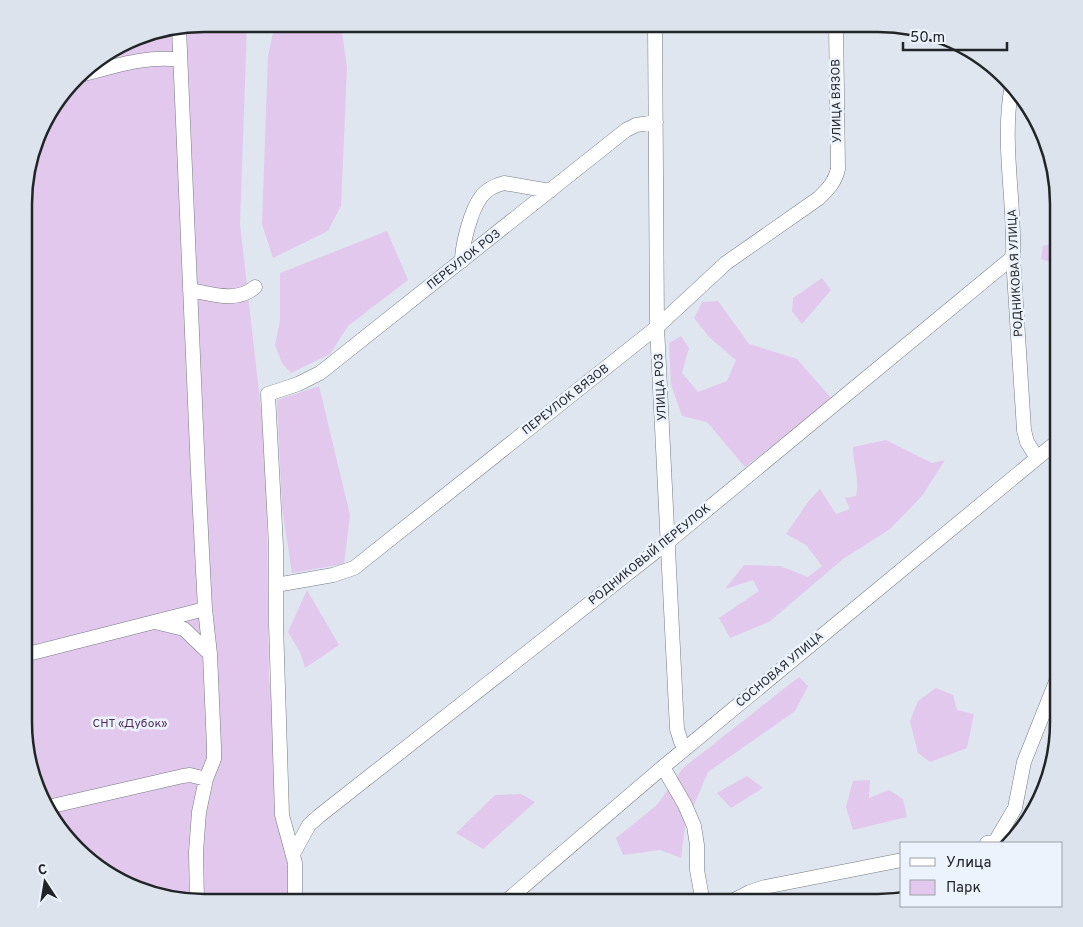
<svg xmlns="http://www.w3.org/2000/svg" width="1083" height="927" font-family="Overpass,sans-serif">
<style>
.green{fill:#e2c8ec}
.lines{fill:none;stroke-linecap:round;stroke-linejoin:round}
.minor-casing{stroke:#747b83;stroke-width:15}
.minor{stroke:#fff;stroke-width:14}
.labels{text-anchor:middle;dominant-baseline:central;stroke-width:5;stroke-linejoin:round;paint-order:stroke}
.street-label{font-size:12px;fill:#222528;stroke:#ecf3fd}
.park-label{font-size:12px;fill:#4f2c5a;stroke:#ecf3fd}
.rim{fill:none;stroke:#222528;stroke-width:2.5}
</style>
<rect width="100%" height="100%" fill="#dfe6ef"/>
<path class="green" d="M 205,24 L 247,24 L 240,224 L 266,454 L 269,680 L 298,903 L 205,903 L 135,889 L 77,850 L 38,792 L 24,734 L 25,181 L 48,115 L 86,69 L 146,33 Z
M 275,24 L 341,24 L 347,68 L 341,206 L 328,231 L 273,258 L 262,224 L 268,56 Z
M 387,231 L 408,280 L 348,326 L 330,354 L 291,373 L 282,363 L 275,345 L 280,320 L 280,273 Z
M 1059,242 L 1059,265 L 1041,259 L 1043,246 Z
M 822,278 L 831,290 L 802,324 L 792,311 L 793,298 Z
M 718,301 L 749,344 L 797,359 L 832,399 L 745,467 L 707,422 L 682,416 L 671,384 L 669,343 L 681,336 L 689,348 L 682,373 L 698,392 L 727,381 L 736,360 L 709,337 L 694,318 L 702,302 Z
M 319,386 L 350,515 L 344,564 L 292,573 L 282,507 L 277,400 Z
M 886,440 L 932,463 L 945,460 L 922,496 L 890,529 L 843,559 L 769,622 L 730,638 L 719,618 L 759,591 L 753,580 L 725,589 L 744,565 L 780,566 L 808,577 L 822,566 L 806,545 L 786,534 L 808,502 L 820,489 L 836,514 L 850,509 L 845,498 L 856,496 C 860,480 853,464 853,447 Z
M 307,590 L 339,645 L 305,668 L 300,652 L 288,632 Z
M 799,677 L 808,686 L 795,711 L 708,772 L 685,826 L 681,858 L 660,850 L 623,855 L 616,838 L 657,805 L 683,768 Z
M 936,688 L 953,695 L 957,710 L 974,714 L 967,748 L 930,762 L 918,753 L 910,721 L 918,701 Z
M 747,776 L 763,788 L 731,808 L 717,793 Z
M 870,780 L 869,798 L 889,790 L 903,799 L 907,817 L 853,830 L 846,807 L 853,781 Z
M 521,794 L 535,802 L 483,849 L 456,833 L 495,795 Z"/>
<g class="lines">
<defs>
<path id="minor" d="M 655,24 L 657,327 L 677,729 L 681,742 L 686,748
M 179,28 L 198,473 L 205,609 L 210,654 L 214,747 L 214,759 L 206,779 L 199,812 L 196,852 L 197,902
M 80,75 C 113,67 146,55 180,60
M 1012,85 C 1001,141 1015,200 1013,257 L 1024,430 L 1027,442 L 1037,458
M 462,261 C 462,245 471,210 481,197 C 486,190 496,185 504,183 L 550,191
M 190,290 C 212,294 237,303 255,287
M 276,585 L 333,575 L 354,568 L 657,327 L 726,263 L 819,198 C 829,188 835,182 838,169 L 836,24
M 159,623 L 184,629 L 210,654
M 24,655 L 205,609
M 663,767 L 685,805 L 694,826 L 697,845 L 697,870 L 703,903
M 48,807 L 183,776 L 190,775 L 206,779
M 987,843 L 995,842 L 1015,808 L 1024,762 L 1059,674
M 293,854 L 309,825 L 319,816 L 669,541 L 1013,257
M 295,903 L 295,863 L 282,815 L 276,624 L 276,546 L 268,394 L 298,384 L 320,373 L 626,130 L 636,125 L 656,122
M 504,903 L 663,767 L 1059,440
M 728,903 L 750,892 L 765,887 L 902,860"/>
</defs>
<use href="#minor" class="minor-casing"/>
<use href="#minor" class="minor"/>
</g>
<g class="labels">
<g class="street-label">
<text transform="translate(837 101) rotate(-91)">УЛИЦА ВЯЗОВ</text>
<text transform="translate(464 260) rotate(-38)">ПЕРЕУЛОК РОЗ</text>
<text transform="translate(1016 273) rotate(-93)">РОДНИКОВАЯ УЛИЦА</text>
<text transform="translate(661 387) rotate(-93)">УЛИЦА РОЗ</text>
<text transform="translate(566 400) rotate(-38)">ПЕРЕУЛОК ВЯЗОВ</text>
<text transform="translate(650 555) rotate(-39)">РОДНИКОВЫЙ ПЕРЕУЛОК</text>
<text transform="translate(780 670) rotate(-40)">СОСНОВАЯ УЛИЦА</text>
</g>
<g class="park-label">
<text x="130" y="724">СНТ «Дубок»</text>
</g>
</g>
<path d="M0 0H1083V927H0ZM204 32H878A172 172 0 0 1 1050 204V722A172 172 0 0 1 878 894H204A172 172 0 0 1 32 722V204A172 172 0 0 1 204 32Z" fill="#dce3ec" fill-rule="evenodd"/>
<path class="rim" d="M204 32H878A172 172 0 0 1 1050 204V722A172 172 0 0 1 878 894H204A172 172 0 0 1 32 722V204A172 172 0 0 1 204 32Z"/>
<rect x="900" y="842" width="162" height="65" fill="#ecf3fd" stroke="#9ba1a8"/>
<rect x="910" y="858" width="25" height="8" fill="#ffffff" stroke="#9ba1a8"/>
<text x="946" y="867" font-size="15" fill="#222528">Улица</text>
<rect x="910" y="880" width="25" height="15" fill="#e2c8ec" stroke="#9ba1a8"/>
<text x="946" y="892" font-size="15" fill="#222528">Парк</text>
<g transform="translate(45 882) rotate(348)" stroke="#ecf3fd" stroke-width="4" paint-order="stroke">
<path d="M0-4L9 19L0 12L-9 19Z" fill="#222528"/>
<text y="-8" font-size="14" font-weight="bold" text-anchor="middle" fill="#222528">С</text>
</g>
<path d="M903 42v8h104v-8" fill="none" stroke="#222528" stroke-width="2.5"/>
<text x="910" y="42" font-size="15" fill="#222528" stroke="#ecf3fd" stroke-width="4" paint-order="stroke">50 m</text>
</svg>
